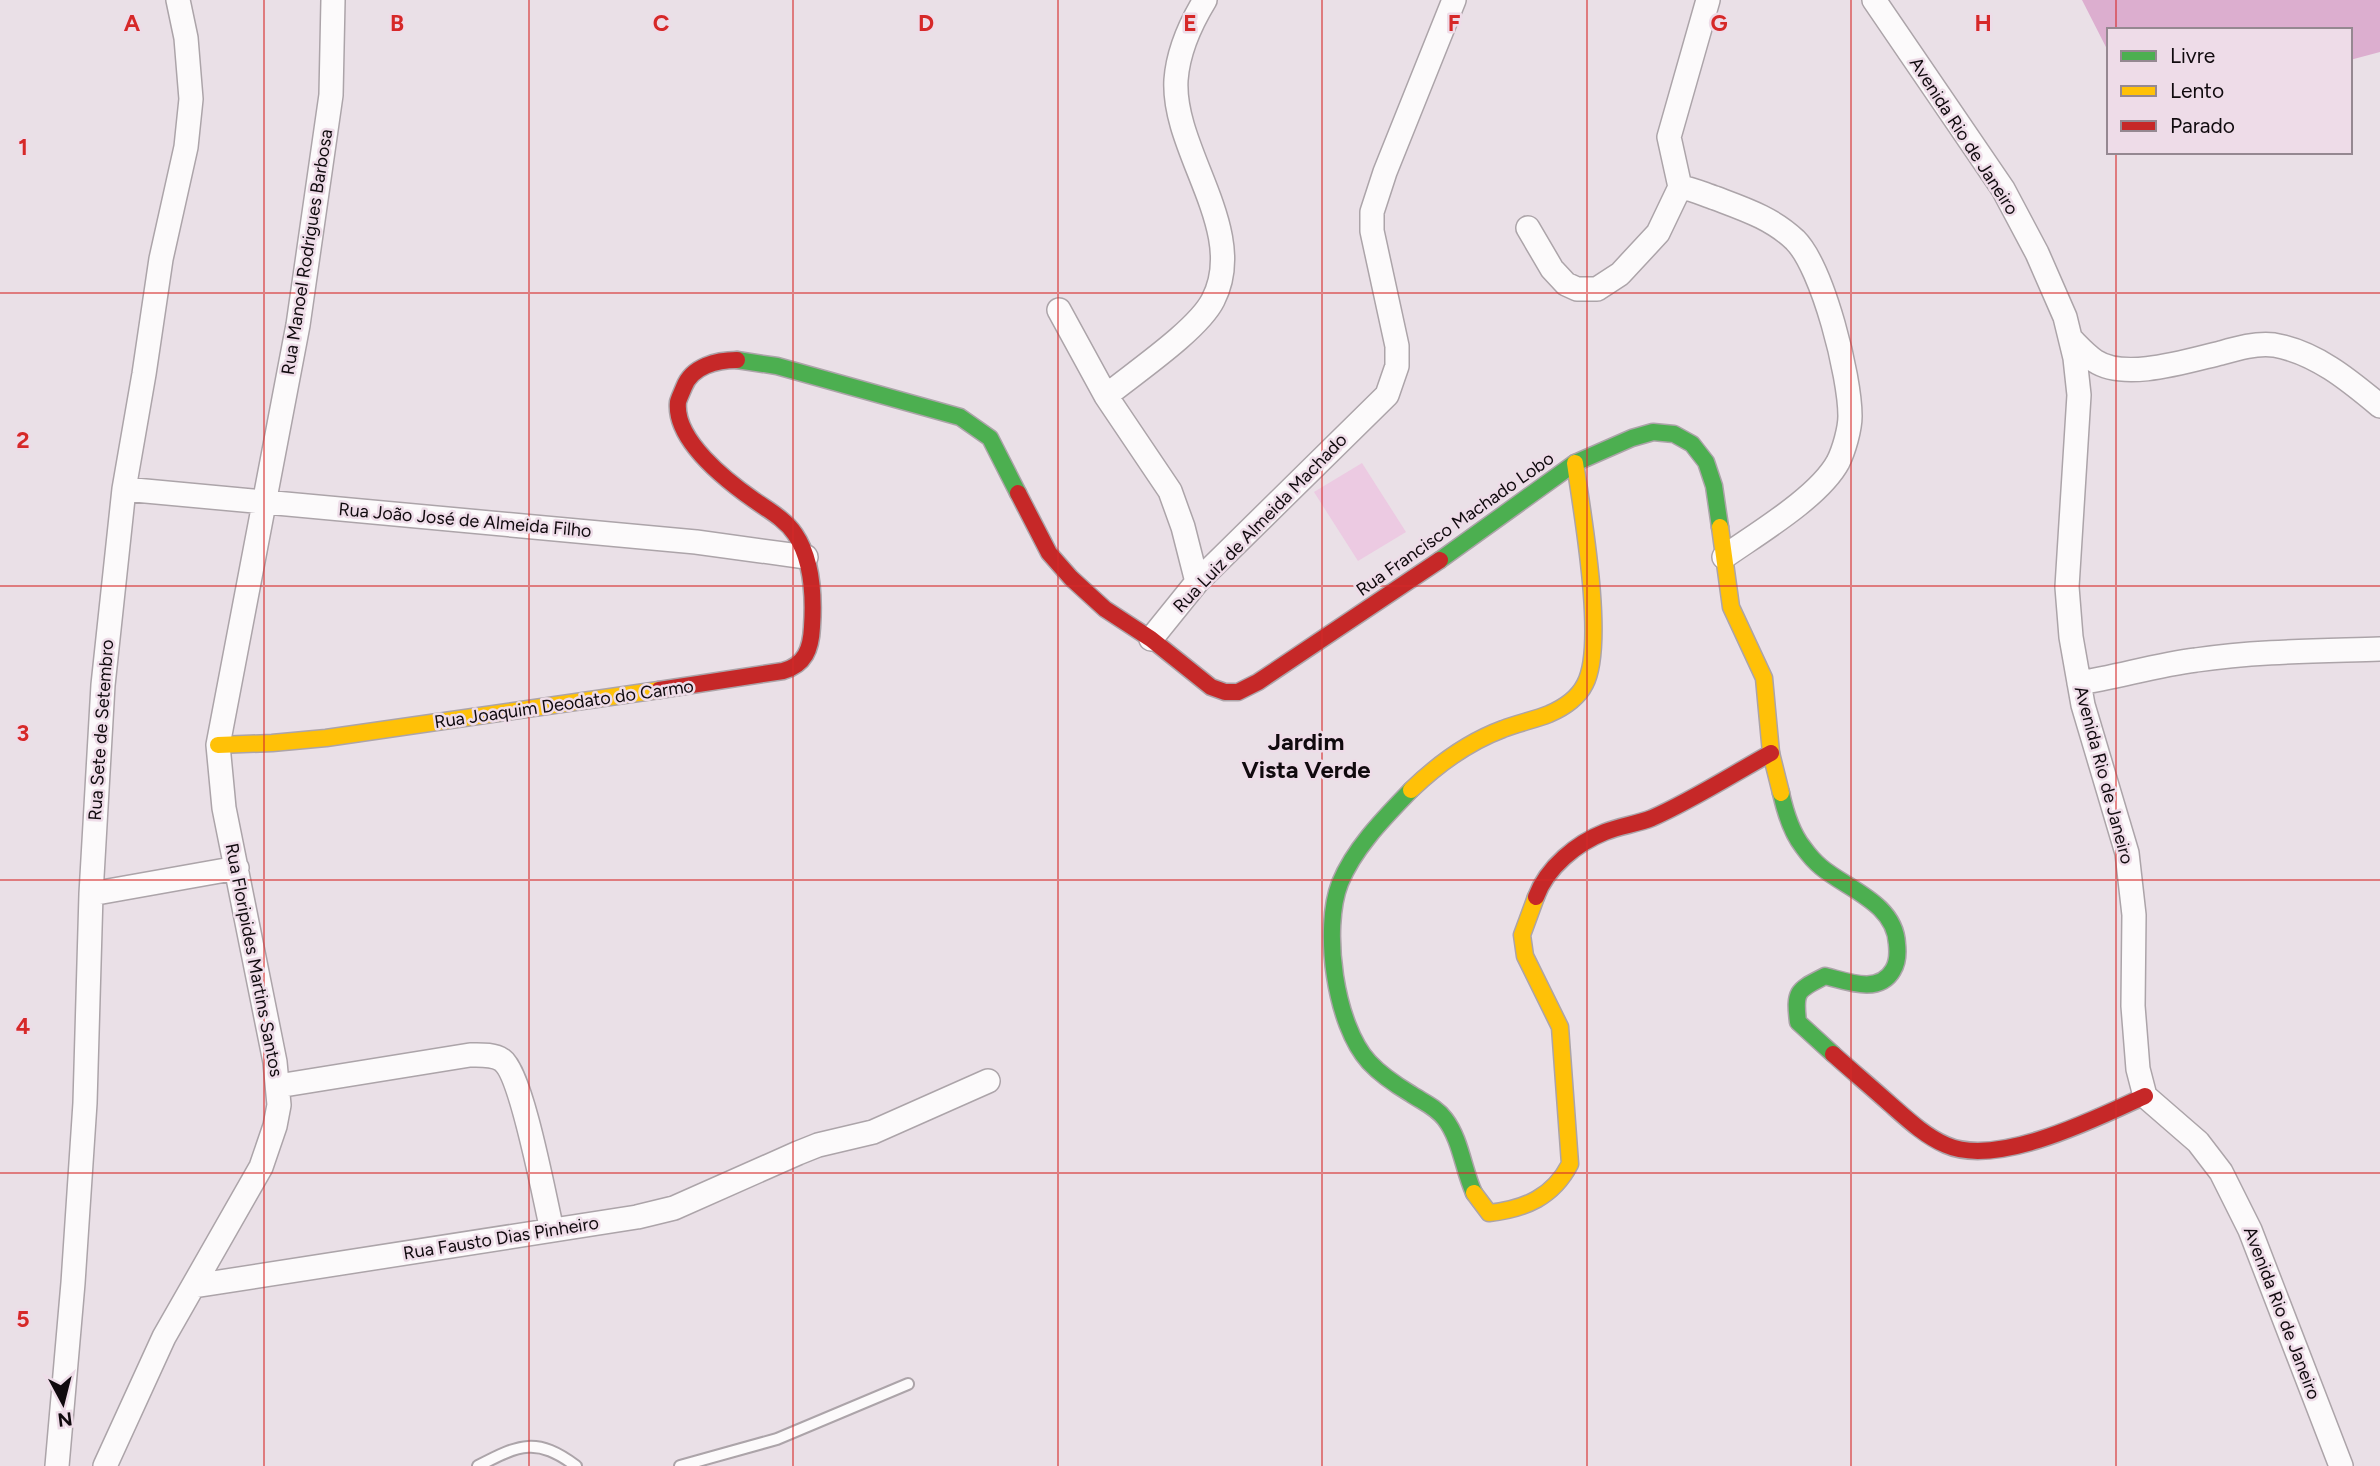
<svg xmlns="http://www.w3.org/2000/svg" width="2380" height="1466" font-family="Figtree,sans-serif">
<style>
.green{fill:#eccae2}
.forest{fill:#dcaecf}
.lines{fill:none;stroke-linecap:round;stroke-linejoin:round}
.lane-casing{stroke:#aca4a9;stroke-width:14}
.street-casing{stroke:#aca4a9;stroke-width:26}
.fast-casing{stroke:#aca4a9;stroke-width:19}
.slow-casing{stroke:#aca4a9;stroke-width:19}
.jam-casing{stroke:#aca4a9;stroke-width:19}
.lane{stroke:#fcfafb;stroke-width:10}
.street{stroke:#fcfafb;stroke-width:23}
.fast{stroke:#4caf50;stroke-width:16}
.slow{stroke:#ffc107;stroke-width:16}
.jam{stroke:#c62828;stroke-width:16}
.grid{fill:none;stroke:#d62828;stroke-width:2;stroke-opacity:0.55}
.labels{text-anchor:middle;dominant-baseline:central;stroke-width:5;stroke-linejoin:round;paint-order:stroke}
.street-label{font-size:18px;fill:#100a0e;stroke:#eedce8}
.district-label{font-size:24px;font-weight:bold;fill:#100a0e;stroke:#eedce8}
.grid-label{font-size:23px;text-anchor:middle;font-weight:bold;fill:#d62828;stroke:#eedce8;stroke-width:5;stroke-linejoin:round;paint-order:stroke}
</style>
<rect width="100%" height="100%" fill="#eae0e7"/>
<path class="green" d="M 1362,463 L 1406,532 L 1358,561 L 1314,492 Z"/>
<path class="forest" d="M 2082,0 L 2380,0 L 2380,52 L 2350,60 L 2350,30 L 2109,30 L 2109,53 Z"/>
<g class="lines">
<defs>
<path id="lane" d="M 478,1466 C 520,1444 537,1437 576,1466
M 680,1466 L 777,1439 L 908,1384"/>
<path id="street" d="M 1708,0 L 1669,137 L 1680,187 C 1693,189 1703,194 1715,198 C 1744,209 1772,218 1795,240 C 1823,268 1850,376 1850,416 C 1850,429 1844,450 1838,462 C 1819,497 1758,533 1724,557
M 1874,0 L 2003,189 L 2037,253 L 2065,317 L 2075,358 L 2079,395 L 2067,587 L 2071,637 L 2083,705 L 2127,853 L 2134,915 L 2133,1006 L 2138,1069 L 2145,1096 L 2198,1142 L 2221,1172 L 2250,1230 L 2341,1466
M 1528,228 L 1552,269 L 1566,284 L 1577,289 L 1597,289 L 1620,274 L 1658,233 L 1680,187
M 1059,310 L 1106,396 L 1170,491 L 1183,527 L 1197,582
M 2071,339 C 2078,346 2086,355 2095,361 C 2125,381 2187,361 2221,353 C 2238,348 2256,343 2274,345 C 2315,352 2349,380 2380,406
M 1106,396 C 1134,373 1198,330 1213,300 C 1249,231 1172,151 1176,80 C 1178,52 1191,23 1205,0
M 124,489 L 696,542 L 806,557
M 1151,639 L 1197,582 L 1387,395 L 1397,366 L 1397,346 L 1372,231 L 1372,212 L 1385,172 L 1454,0
M 2079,683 C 2118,677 2156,665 2196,660 C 2257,651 2319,651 2380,649
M 91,894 L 237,868
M 278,1086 L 470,1055 C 480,1055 493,1054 502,1060 C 522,1074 545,1201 552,1230
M 194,1286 L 637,1217 L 674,1208 L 798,1153 L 818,1145 L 873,1132 L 988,1081
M 57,1466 L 73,1283 L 85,1103 L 91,894 L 103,685 L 124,489 L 144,374 L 161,259 L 186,147 L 191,99 L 186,38 L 178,0
M 105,1466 L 164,1337 L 261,1167 L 275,1126 L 279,1105 L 275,1062 L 224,808 L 218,745 L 298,325 L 331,95 L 333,0"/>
<path id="fast" d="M 737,360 L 777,366 L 960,417 L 990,438 L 1018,493
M 1440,560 L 1575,463 L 1632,438 L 1653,432 L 1674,434 L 1692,444 L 1706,462 L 1714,486 L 1720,527
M 1411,790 C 1385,817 1354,848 1340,883 C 1322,929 1335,1025 1369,1062 C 1381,1075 1396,1085 1411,1094 C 1423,1102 1436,1107 1445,1119 C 1461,1140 1463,1169 1474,1193
M 1781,793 C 1785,811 1791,832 1803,847 C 1808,854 1815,862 1821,867 C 1847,889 1895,903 1897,944 C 1898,953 1898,962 1893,970 C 1879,995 1846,981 1825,976 C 1798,990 1794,990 1798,1022 L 1833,1054"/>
<path id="slow" d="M 1720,527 L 1731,607 L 1764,678 L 1771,753 L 1781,793
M 218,745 L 272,743 L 326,738 L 659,690
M 1411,790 C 1438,764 1468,742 1503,729 C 1518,723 1534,720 1549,714 C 1563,708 1578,698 1585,684 C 1606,645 1582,511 1575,463
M 1474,1193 L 1489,1213 C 1525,1209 1553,1197 1570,1164 L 1560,1027 L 1525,956 L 1522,935 L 1536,897"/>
<path id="jam" d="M 1018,493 L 1049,553 L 1071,578 L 1105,609 L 1151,639 L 1211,687 L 1225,692 L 1238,692 L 1258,682 L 1440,560
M 659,690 L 783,671 C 805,665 811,649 812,627 C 814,597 812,559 795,534 C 785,519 768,510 754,500 C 727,481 674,440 678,402 C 679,398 682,392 684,387 C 692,366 717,360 737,360
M 1536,897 C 1547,867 1577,843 1605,832 C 1620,826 1637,824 1652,818 C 1691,801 1733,774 1771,753
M 1833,1054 C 1852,1071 1871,1087 1890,1104 C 1907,1119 1925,1136 1946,1145 C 1997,1168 2097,1118 2145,1096"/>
</defs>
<use href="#lane" class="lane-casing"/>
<use href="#street" class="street-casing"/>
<use href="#fast" class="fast-casing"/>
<use href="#slow" class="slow-casing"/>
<use href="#jam" class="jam-casing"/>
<use href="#lane" class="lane"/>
<use href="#street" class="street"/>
<use href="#fast" class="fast"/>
<use href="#slow" class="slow"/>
<use href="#jam" class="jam"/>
</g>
<path class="grid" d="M 264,0 L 264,1466M 529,0 L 529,1466M 793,0 L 793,1466M 1058,0 L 1058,1466M 1322,0 L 1322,1466M 1587,0 L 1587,1466M 1851,0 L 1851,1466M 2116,0 L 2116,30M 2116,152 L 2116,1466M 0,293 L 2380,293M 0,586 L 2380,586M 0,880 L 2380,880M 0,1173 L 2380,1173"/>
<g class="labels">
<g class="street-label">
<text transform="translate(1964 136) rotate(57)">Avenida Rio de Janeiro</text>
<text transform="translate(307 252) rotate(-81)">Rua Manoel Rodrigues Barbosa</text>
<text transform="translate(465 520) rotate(5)">Rua João José de Almeida Filho</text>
<text transform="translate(1260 523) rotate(-46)">Rua Luiz de Almeida Machado</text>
<text transform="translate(1455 524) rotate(-35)">Rua Francisco Machado Lobo</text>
<text transform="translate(564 704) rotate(-8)">Rua Joaquim Deodato do Carmo</text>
<text transform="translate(101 730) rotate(-86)">Rua Sete de Setembro</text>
<text transform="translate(2104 775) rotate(75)">Avenida Rio de Janeiro</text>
<text transform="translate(254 960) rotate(79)">Rua Floripides Martins Santos</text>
<text transform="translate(501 1238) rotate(-9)">Rua Fausto Dias Pinheiro</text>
<text transform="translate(2282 1313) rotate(69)">Avenida Rio de Janeiro</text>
</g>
<g class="district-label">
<text x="1306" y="741">Jardim<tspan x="1306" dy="28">Vista Verde</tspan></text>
</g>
</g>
<g class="grid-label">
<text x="132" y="31">A</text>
<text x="397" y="31">B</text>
<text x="661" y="31">C</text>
<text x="926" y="31">D</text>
<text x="1190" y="31">E</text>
<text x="1454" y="31">F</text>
<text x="1719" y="31">G</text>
<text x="1983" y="31">H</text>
<text x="23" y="155">1</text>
<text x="23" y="448">2</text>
<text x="23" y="741">3</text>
<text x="23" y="1034">4</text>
<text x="23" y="1327">5</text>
</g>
<rect x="2107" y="28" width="245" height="126" fill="#eedce8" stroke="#958891" stroke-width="2"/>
<rect x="2121" y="51" width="35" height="10" fill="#4caf50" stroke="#958891" stroke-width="2"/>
<text x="2170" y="63" font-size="21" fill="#100a0e">Livre</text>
<rect x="2121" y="86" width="35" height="10" fill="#ffc107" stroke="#958891" stroke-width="2"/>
<text x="2170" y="98" font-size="21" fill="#100a0e">Lento</text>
<rect x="2121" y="121" width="35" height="10" fill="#c62828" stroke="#958891" stroke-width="2"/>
<text x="2170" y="133" font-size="21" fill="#100a0e">Parado</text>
<g transform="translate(63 1403) rotate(173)" stroke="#eedce8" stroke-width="5" paint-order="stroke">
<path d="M0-5L12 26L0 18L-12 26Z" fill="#100a0e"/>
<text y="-10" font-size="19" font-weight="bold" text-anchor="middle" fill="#100a0e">N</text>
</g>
</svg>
